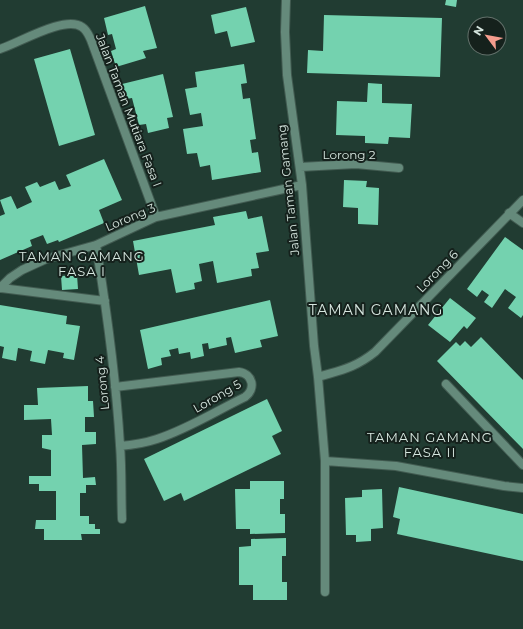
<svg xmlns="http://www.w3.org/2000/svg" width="523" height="629" font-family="Montserrat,sans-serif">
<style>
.building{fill:#74d2af}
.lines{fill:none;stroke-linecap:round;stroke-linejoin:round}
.street-casing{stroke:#425b51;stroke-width:10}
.street{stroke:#658a7b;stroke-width:8}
.labels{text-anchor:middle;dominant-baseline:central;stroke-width:4;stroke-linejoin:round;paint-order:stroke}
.street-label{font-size:12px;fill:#d6e6df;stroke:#15211c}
.neighbourhood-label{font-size:13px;letter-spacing:1px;fill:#d6e6df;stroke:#15211c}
.quarter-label{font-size:14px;letter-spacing:1px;fill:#d6e6df;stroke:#15211c}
</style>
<rect width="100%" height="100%" fill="#213c32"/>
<path class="building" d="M 446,0 L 457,0 L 456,7 L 445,5 Z
M 145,6 L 157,48 L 143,51 L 146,58 L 116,67 L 111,51 L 116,49 L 112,34 L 108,35 L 104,18 Z
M 246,7 L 255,42 L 231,47 L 227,31 L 215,34 L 211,15 Z
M 324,15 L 442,18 L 440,77 L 307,73 L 308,50 L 323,51 Z
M 70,49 L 95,135 L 59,146 L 34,59 Z
M 244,64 L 247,83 L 241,84 L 243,99 L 250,98 L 256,139 L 250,140 L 252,153 L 258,152 L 261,172 L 212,180 L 210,165 L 200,167 L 197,153 L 187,154 L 183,129 L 203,126 L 201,113 L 190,115 L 185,89 L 197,87 L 195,72 Z
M 163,74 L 173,117 L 167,118 L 169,128 L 148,133 L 146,124 L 139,125 L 132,98 L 126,99 L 122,84 Z
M 368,83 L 382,84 L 382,103 L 412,104 L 410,138 L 389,137 L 388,144 L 365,143 L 365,136 L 336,135 L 337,101 L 367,102 Z
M 104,159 L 122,200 L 99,210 L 104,223 L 59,242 L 58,240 L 47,244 L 43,235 L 30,240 L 32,246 L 0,260 L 0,216 L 5,214 L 0,200 L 11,196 L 17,209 L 32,202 L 25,187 L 37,182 L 40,187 L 55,181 L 59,190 L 71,186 L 66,175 Z
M 344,180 L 367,181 L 366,187 L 379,188 L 378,225 L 358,224 L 358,208 L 343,207 Z
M 246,211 L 248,219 L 262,216 L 269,251 L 256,253 L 259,268 L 251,269 L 252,276 L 217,283 L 213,261 L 199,264 L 202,281 L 194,283 L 195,289 L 176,293 L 171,269 L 139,275 L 133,241 L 215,225 L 213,217 Z
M 505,237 L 523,250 L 523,315 L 521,318 L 508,308 L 516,297 L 505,289 L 492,308 L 484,302 L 489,295 L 482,290 L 477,297 L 467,289 Z
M 77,275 L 78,289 L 62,290 L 61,276 Z
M 450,298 L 476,318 L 467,329 L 464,326 L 450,342 L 428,325 Z
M 270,300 L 278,336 L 260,340 L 262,347 L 235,353 L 231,337 L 226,338 L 227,345 L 209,349 L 208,343 L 202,344 L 204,356 L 191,359 L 190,352 L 179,354 L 178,348 L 169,350 L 171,356 L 161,358 L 162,365 L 148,369 L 140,330 Z
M 0,305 L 67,316 L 66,324 L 80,326 L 74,360 L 63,358 L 64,353 L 48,350 L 45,364 L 30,361 L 32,351 L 18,348 L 16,361 L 2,358 L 4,347 L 0,346 Z
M 481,337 L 523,380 L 523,449 L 437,361 L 456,342 L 460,346 L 465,341 L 471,347 Z
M 88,386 L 88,401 L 93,401 L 94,417 L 85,417 L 85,432 L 96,432 L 96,444 L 82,445 L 83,478 L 95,477 L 96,485 L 86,485 L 86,493 L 80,493 L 80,516 L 89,516 L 89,524 L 95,524 L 95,529 L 100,529 L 100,534 L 81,534 L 82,540 L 44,540 L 44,529 L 35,529 L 36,520 L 56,520 L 56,491 L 39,491 L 39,484 L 29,484 L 29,476 L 51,476 L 51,450 L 42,448 L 42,435 L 52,435 L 51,419 L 24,420 L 24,405 L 38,405 L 37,388 Z
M 267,399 L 282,431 L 272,436 L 281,454 L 184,501 L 181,493 L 164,501 L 144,459 Z
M 250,481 L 284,481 L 284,499 L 280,499 L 280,514 L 285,514 L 285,533 L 250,534 L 250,529 L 236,529 L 235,489 L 250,489 Z
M 399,487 L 523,514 L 523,561 L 397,534 L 400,519 L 393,517 Z
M 382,489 L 383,528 L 371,529 L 371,541 L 356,542 L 356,535 L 346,535 L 345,498 L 362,497 L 362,490 Z
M 286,538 L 286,556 L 282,556 L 282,582 L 287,582 L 287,600 L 253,600 L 253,585 L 239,585 L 239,547 L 251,546 L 251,539 Z"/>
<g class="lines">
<defs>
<path id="street" d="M 286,0 L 285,32 L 287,75 L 302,185 L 314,346 L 318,377 L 325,461 L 325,592
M 0,49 C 19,43 65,15 82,27 C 87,30 89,36 91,40 L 156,217
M 300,167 L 356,164 L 399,168
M 509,213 L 523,223
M 96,245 C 107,312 116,378 120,445 C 122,470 121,494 122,519
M 0,288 L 10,278 L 22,270 L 46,259 L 96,245 L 156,217 L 302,185
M 1,288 L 105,301
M 318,377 C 341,370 355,368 375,352 L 523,200
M 446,384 L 523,465
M 115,387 L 239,372 C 253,374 256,389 245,397 C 216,411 188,429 157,439 C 145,443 133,445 120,446
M 325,461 L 396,466 L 504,486 L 523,488"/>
</defs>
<use href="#street" class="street-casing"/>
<use href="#street" class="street"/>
</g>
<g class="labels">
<g class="street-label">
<text transform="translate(129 110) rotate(69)">Jalan Taman Mutiara Fasa I</text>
<text x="349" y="154">Lorong 2</text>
<text transform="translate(288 190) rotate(-96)">Jalan Taman Gamang</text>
<text transform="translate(130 217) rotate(-23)">Lorong 3</text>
<text transform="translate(437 271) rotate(-46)">Lorong 6</text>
<text transform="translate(102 383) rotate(-96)">Lorong 4</text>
<text transform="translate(217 396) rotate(-30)">Lorong 5</text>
</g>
<g class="neighbourhood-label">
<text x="82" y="256">TAMAN GAMANG<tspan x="82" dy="15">FASA I</tspan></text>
<text x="430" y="437">TAMAN GAMANG<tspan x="430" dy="15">FASA II</tspan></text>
</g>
<g class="quarter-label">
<text x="376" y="310">TAMAN GAMANG</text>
</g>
</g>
<g transform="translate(487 36) rotate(302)"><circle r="19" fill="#15211c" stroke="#62706a"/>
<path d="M0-3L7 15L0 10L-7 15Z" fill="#f59d8e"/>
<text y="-6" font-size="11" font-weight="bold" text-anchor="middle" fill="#d6e6df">N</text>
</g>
</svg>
